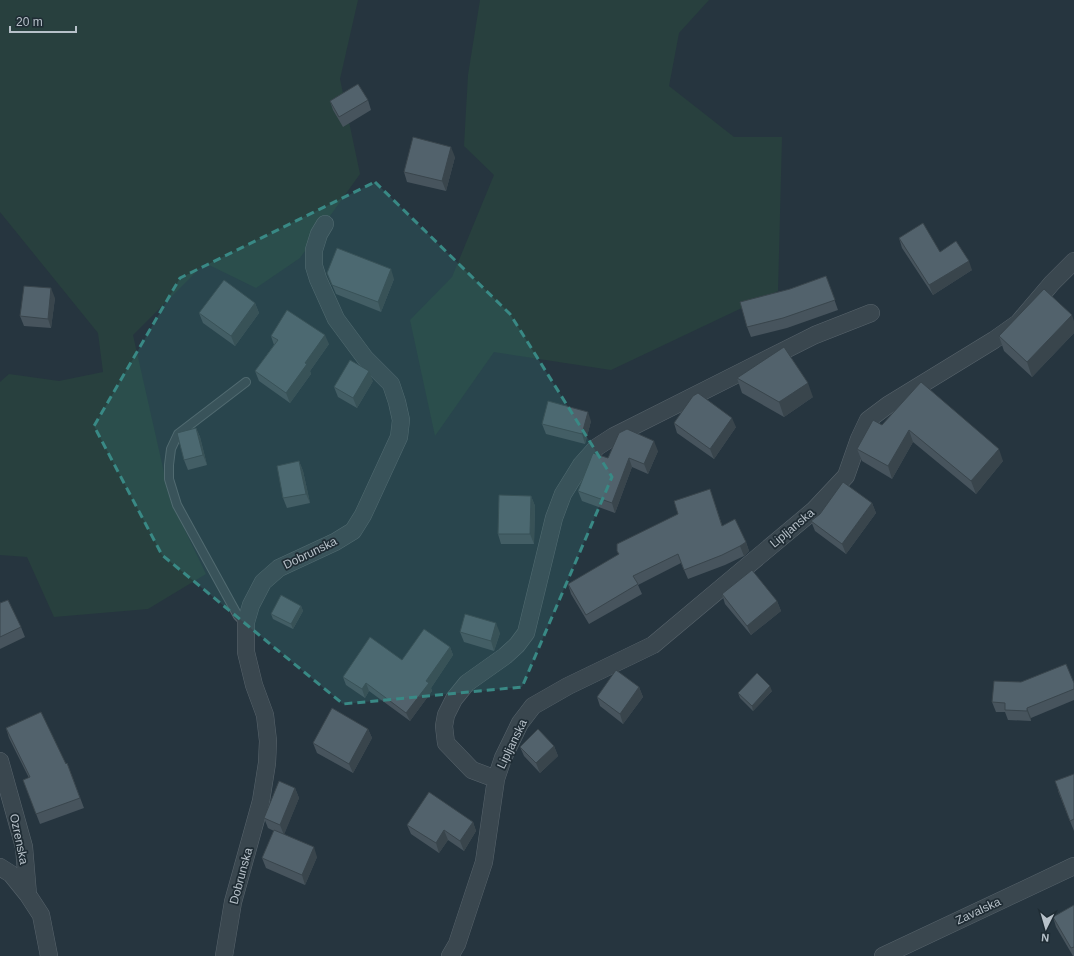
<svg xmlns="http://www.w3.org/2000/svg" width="1074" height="956" font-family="Helvetica,sans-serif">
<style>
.green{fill:#28403e}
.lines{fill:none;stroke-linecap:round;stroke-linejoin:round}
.lane-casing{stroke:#58646c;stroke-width:10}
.street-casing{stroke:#58646c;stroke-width:18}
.lane{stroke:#3a474f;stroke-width:8}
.street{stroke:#3a474f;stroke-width:17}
.wall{fill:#47545d}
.shaded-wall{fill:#39454c}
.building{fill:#52626c;stroke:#39454c}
.marked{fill:#398985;fill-opacity:0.2;stroke:#398985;stroke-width:3;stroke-dasharray:8 5;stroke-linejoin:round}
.labels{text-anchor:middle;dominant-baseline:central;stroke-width:3.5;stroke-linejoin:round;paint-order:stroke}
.street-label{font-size:12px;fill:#b7c1c9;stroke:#1f2c34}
</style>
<rect width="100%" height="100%" fill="#26353f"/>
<path class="green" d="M 0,0 L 358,0 L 340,79 L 360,174 L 300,258 L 256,288 L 205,263 L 133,335 L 170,499 L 206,574 L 148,609 L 54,617 L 27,557 L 0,555 L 0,382 L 9,374 L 59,381 L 103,372 L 98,333 L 0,212 Z
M 480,0 L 709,0 L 679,33 L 669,86 L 734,137 L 782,137 L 778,291 L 611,370 L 494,352 L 435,436 L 410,320 L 452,277 L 494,175 L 464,146 L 468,75 Z"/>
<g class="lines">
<defs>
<path id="lane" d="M 246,382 L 178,434 L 171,449 L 169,465 L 169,479 L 177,505 L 238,616 L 242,620 L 246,622"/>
<path id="street" d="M 0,761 L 24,847 L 28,895
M 496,779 L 472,770 L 446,743 L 444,726 L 446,715 L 454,699 L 467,683 L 505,656 L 517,645 L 526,633 L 554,518 L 563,494 L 581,465 L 597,447 L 614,436 L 815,335 L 871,313
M 0,867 L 11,874 L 28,895 L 41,915 L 49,956
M 224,956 L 233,902 L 261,801 L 267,763 L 268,741 L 265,715 L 254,685 L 246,652 L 246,622 L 251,605 L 263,582 L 279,568 L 335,542 L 353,531 L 363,515 L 399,437 L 401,420 L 397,402 L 391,384 L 365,358 L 336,319 L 318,279 L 314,266 L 314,250 L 319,234 L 325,224
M 450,956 L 457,944 L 484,862 L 496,779 L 503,758 L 520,723 L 533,706 L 568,686 L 653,645 L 814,510 L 846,476 L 859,439 L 868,420 L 888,405 L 994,340 L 1018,323 L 1052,283 L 1074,261
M 883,956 L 1074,866"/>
</defs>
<use href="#lane" class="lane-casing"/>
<use href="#street" class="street-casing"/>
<use href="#lane" class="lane"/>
<use href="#street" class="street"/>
</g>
<path class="wall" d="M 368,100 L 371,110 L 343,127 L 333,110 L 330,101 Z
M 455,157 L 446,191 L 407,182 L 404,172 Z
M 899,238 L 940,252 L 972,270 L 933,295 L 902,248 Z
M 327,273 L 394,279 L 381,312 L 336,294 Z
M 826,276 L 838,310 L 787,328 L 751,337 L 747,327 L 790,289 Z
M 55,298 L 51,328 L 24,326 L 20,316 Z
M 255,303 L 259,313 L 235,346 L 203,323 L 199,313 Z
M 1074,321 L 1074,333 L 1032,377 L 1004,351 L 999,336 Z
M 271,336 L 329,344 L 310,371 L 311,374 L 290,403 L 259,381 L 255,371 L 274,345 Z
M 737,378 L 813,397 L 784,417 L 742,393 Z
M 373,381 L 357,408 L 338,397 L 334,387 Z
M 921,382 L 1003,461 L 976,494 L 913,442 L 892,479 L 862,461 L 857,449 L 882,425 Z
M 591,421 L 585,444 L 546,434 L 542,424 Z
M 674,423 L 736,427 L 714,459 L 677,433 Z
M 196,428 L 200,437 L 207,465 L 188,470 L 184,460 Z
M 658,451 L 648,474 L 632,467 L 615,513 L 582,501 L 578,491 L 608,458 Z
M 299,461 L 303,471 L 310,503 L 287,508 L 283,498 Z
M 710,489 L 722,525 L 746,542 L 749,551 L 744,556 L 725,565 L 688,579 L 681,563 L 638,585 L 642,594 L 589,624 L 571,594 L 568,584 L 619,555 L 617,551 L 678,514 Z
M 531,496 L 535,506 L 534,544 L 501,544 L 498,534 Z
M 872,503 L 876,513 L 846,554 L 815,531 L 811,521 Z
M 722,594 L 777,601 L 781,611 L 751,635 L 725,604 Z
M 0,603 L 21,627 L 25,637 L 0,649 Z
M 301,606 L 303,611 L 293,629 L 273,619 L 271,614 Z
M 460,632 L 500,633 L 494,651 L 464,642 Z
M 450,647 L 453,655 L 431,688 L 432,691 L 410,721 L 369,691 L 365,698 L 346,685 L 343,677 Z
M 1021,682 L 1074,683 L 1074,700 L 1031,718 L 1031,721 L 1008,720 L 1005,712 L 996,712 L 992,702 Z
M 639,687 L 643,697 L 623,724 L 600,706 L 597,697 Z
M 772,691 L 753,711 L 740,698 L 738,693 Z
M 6,728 L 66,764 L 67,763 L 84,808 L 40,824 L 23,780 L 29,778 L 9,738 Z
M 368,729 L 372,738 L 353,773 L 317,753 L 313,743 Z
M 554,746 L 558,756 L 540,773 L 524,756 L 520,747 Z
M 1074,774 L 1074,831 L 1058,791 Z
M 295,788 L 299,798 L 284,834 L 317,857 L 305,885 L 266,868 L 262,858 L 274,831 L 268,828 L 264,818 Z
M 473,822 L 476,831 L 464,851 L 448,840 L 439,853 L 411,834 L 407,825 Z
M 1074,905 L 1074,956 L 1073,956 L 1056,927 L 1053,917 Z"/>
<path class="shaded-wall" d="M 451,147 L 455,157 L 446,191 L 442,181 Z
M 969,261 L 972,270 L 933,295 L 929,285 Z
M 391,269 L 394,279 L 381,312 L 378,302 Z
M 51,288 L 55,298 L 51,328 L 48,319 Z
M 255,303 L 259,313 L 235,346 L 231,336 Z
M 1072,315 L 1074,321 L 1074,333 L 1032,377 L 1027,362 Z
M 325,335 L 329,344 L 310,371 L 311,374 L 290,403 L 286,393 L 305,363 Z
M 369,371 L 373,381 L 357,408 L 353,398 Z
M 808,383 L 813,397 L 784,417 L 779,402 Z
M 588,412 L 591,421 L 585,444 L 582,434 Z
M 732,418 L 736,427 L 714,459 L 710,449 Z
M 196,428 L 200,437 L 207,465 L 203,455 Z
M 909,430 L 913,442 L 892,479 L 888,466 Z
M 654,441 L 658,451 L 648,474 L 644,464 Z
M 999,449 L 1003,461 L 976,494 L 971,481 Z
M 629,458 L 632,467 L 615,513 L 612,503 Z
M 299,461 L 303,471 L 310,503 L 306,494 Z
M 531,496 L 535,506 L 534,544 L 530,534 Z
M 872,503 L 876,513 L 846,554 L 842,544 Z
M 746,542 L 749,551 L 744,556 L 740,546 Z
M 777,601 L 781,611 L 751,635 L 747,626 Z
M 301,606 L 303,611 L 293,629 L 291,624 Z
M 496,623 L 500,633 L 494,651 L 491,641 Z
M 450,647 L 453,655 L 431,688 L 432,691 L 410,721 L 406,713 L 426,681 Z
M 366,683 L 369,691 L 365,698 L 362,689 Z
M 770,686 L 772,691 L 753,711 L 752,706 Z
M 639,687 L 643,697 L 623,724 L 620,714 Z
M 1027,708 L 1031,718 L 1031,721 L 1027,711 Z
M 368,729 L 372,738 L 353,773 L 349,764 Z
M 554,746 L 558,756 L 540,773 L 536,763 Z
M 295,788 L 299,798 L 284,835 L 280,825 Z
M 473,822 L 476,831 L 464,851 L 460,841 Z
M 444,830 L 448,840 L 439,853 L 436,843 Z
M 314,847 L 317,857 L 305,885 L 302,875 Z"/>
<path class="building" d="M 358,84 L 368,100 L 339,117 L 330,101 Z
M 413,137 L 451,147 L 442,181 L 404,172 Z
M 923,223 L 940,252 L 956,241 L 969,261 L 929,285 L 899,238 Z
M 337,248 L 391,269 L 378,302 L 332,285 L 327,273 Z
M 826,276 L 835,300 L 783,318 L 747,327 L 740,302 L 790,289 Z
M 224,280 L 255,303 L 231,336 L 199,313 Z
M 24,286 L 51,288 L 48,319 L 20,316 Z
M 1044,289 L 1072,315 L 1027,362 L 999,336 Z
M 287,310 L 325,335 L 305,363 L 307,364 L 286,393 L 255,371 L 278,340 L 271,336 Z
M 784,347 L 808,383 L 779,402 L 737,378 Z
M 350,360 L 369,371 L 353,398 L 334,387 Z
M 921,382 L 999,449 L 971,481 L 909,430 L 888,466 L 857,449 L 873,420 L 882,425 Z
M 698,393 L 732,418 L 710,449 L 674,423 L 693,396 Z
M 548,401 L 588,412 L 582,434 L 542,424 Z
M 196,428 L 203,455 L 184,460 L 177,433 Z
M 627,429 L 654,441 L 644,464 L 629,458 L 612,503 L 578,491 L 593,453 L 608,458 L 619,433 Z
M 299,461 L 306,494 L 283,498 L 277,466 Z
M 843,482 L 872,503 L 842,544 L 811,521 L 820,514 Z
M 710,489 L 722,526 L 735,519 L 746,542 L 740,546 L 722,555 L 684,570 L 678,554 L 633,576 L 638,584 L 586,615 L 568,584 L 619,554 L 617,551 L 617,544 L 678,514 L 674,501 Z
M 499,495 L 531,496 L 530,534 L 498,534 Z
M 752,570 L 777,601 L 747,626 L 722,594 Z
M 281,595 L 301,606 L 291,624 L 271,614 Z
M 8,600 L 21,627 L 0,637 L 0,603 Z
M 465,614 L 496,623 L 491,641 L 460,632 Z
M 424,629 L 450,647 L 426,681 L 429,683 L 406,713 L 366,683 L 362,689 L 343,677 L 370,637 L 402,660 Z
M 1066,664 L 1074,683 L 1074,689 L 1027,708 L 1027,711 L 1005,710 L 1005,703 L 992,702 L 994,681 L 1021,682 Z
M 616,670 L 639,687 L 620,714 L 597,697 Z
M 757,673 L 770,686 L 752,706 L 738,693 Z
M 332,708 L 368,729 L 349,764 L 313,743 Z
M 41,712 L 66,764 L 67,763 L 80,798 L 36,814 L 23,780 L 30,777 L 6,728 Z
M 538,729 L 554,746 L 536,763 L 520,747 Z
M 1074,774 L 1074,819 L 1070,821 L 1055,781 Z
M 279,781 L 295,788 L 280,825 L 264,818 Z
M 429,792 L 473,822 L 460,841 L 444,830 L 436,843 L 407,825 Z
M 274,830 L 314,847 L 302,875 L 262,858 Z
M 1074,905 L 1074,947 L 1071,948 L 1053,917 Z"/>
<path class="marked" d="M 375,182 L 510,314 L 612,477 L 522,687 L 343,704 L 162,555 L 94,426 L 180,278 Z"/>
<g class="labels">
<g class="street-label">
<text transform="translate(792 528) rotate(-40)">Lipljanska</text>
<text transform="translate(310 553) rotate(-26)">Dobrunska</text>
<text transform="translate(512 744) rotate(-64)">Lipljanska</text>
<text transform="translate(19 839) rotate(78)">Ozrenska</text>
<text transform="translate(241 876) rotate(-75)">Dobrunska</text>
<text transform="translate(978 911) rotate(-25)">Zavalska</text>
</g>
</g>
<g transform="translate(1046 928) rotate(185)" stroke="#1f2c34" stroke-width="3" paint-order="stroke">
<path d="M0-3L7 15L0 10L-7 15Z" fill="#b7c1c9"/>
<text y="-6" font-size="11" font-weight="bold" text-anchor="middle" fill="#b7c1c9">N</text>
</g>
<path d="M10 26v6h66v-6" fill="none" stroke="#b7c1c9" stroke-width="2"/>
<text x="16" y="26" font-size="12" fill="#b7c1c9" stroke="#1f2c34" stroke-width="3" paint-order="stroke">20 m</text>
</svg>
